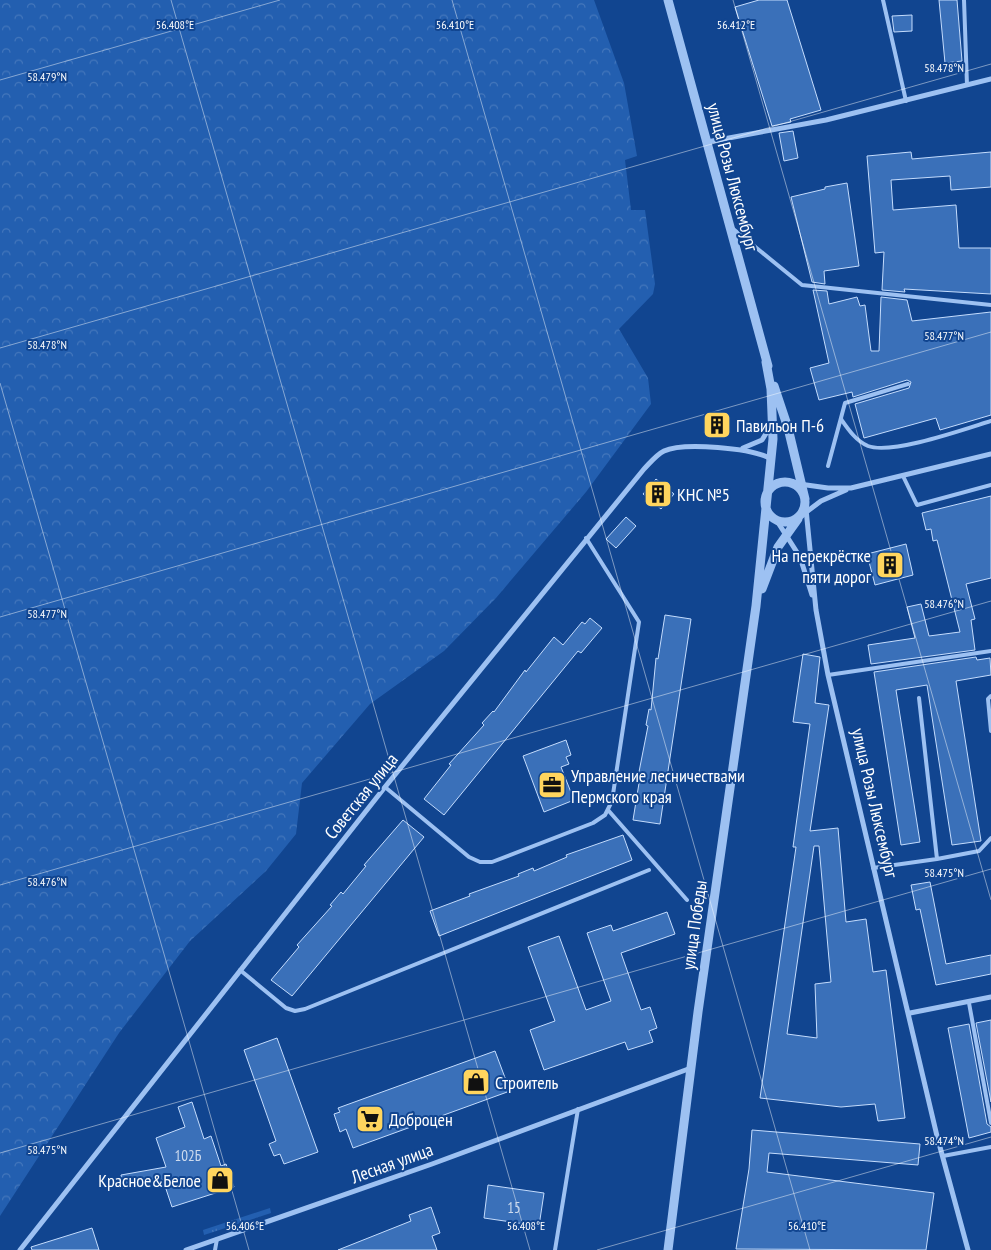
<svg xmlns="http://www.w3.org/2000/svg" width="991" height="1250" font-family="'PT Sans Narrow',sans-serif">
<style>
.grass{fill:url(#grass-tufts)}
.forest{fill:url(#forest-crowns)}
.building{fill:#3a70b9;stroke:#c4dcfd;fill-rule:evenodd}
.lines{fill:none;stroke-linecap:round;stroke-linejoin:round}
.service{stroke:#9dc1f2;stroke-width:4}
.minor{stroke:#9dc1f2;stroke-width:5}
.tertiary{stroke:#9dc1f2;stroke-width:9}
.ticks{fill:none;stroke:#fff;stroke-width:1;stroke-opacity:0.45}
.labels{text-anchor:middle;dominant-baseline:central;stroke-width:4;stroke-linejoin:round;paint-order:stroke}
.number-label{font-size:15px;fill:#cedbee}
.street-label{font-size:18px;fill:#fff;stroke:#114590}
.poi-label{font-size:18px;fill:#fff;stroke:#114590;text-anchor:start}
.ticks-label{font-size:12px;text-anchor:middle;fill:#fff;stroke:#114590;stroke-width:4;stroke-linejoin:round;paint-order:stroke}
</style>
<defs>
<pattern id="grass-tufts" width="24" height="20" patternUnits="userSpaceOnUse" patternTransform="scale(1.25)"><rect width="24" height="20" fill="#235fb0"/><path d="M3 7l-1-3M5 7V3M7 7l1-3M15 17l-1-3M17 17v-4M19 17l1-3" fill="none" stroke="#4477bc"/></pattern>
<pattern id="forest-crowns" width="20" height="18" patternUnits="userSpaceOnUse" patternTransform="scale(1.25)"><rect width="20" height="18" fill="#235fb0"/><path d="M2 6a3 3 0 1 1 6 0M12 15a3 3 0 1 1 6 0" fill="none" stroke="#4477bc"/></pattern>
</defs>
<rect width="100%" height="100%" fill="#114590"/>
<path class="grass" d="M 270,1208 L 271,1213 L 204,1235 L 203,1230 Z"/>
<path class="forest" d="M 0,0 L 594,0 L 624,83 L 637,156 L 625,160 L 631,210 L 645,210 L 655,284 L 653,294 L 619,329 L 648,378 L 651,404 L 586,492 L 496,598 L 444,651 L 370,704 L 302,783 L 296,834 L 266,871 L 190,941 L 119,1033 L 0,1216 Z"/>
<path class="building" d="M 759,0 L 787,0 L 821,110 L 790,119 L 791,122 L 772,126 L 735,7 Z
M 939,0 L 957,0 L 962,61 L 945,63 Z
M 912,15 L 912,31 L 894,32 L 892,16 Z
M 793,131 L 798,158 L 784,161 L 779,133 Z
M 911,152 L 912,159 L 991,152 L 991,187 L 951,190 L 950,176 L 891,180 L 893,210 L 956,205 L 959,248 L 991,248 L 991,294 L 904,289 L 905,292 L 882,290 L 884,252 L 875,253 L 867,156 Z
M 847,183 L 859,266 L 824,271 L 825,284 L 812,282 L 791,197 L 825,189 L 825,187 Z
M 813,290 L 827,291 L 829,304 L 857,297 L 860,306 L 865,305 L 871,351 L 879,351 L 881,297 L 907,300 L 912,321 L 991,312 L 991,415 L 940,430 L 936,418 L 864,438 L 855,404 L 909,388 L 911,382 L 907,380 L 853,397 L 852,392 L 819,400 L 810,368 L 829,363 Z
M 722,416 L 726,430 L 711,434 L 708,420 Z
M 656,479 L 674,494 L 661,509 L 643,494 Z
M 991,496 L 991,578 L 966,584 L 975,619 L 971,620 L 975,650 L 871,664 L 868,645 L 915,638 L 907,607 L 921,604 L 929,636 L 960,632 L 937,540 L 933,541 L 931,529 L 926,530 L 922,513 Z
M 626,517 L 636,526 L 616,548 L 606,539 Z
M 906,544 L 913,575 L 875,585 L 867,554 Z
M 665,615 L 691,619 L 660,824 L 633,820 L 640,777 L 638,777 L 648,726 L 646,725 L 649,709 L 651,710 L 656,658 L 658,659 Z
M 590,618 L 602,628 L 581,653 L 578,651 L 444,815 L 424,799 L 451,765 L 449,764 L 484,725 L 482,723 L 493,711 L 494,712 L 525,670 L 526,672 L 554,637 L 563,645 L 582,622 L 585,624 Z
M 803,654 L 820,657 L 815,703 L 829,705 L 810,831 L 838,828 L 846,922 L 866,919 L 873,972 L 886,970 L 905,1118 L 878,1121 L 875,1104 L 841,1107 L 760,1098 L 796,847 L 793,847 L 810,724 L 793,722 ZM 814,846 L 819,846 L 831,982 L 815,984 L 817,1038 L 787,1034 Z
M 976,657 L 977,660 L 990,658 L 991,675 L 956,681 L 981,841 L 952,845 L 927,685 L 896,690 L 920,842 L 901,845 L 874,672 Z
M 566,740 L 571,755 L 566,757 L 569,764 L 561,767 L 574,800 L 544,812 L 523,756 Z
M 403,820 L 424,837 L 292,996 L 271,980 L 299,947 L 297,945 L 332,906 L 330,905 L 341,892 L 343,894 L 366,866 L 364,865 Z
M 623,835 L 632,860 L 439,936 L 430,911 L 470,896 L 469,894 L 519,876 L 518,874 L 533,868 L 534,871 L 567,857 L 566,855 Z
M 930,882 L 946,964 L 991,955 L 991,974 L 936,985 L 920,909 L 916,910 L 911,885 Z
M 667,912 L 675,934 L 621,953 L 641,1010 L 650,1007 L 657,1028 L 649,1031 L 653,1042 L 628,1050 L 625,1042 L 544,1070 L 530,1030 L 555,1021 L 528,947 L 559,936 L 586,1010 L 611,1001 L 587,933 L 611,925 L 613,931 Z
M 991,1020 L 991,1102 L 976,1023 Z
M 969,1024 L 987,1124 L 991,1127 L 991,1132 L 969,1138 L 948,1028 Z
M 277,1038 L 318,1152 L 284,1164 L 280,1154 L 274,1156 L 269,1144 L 276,1141 L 244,1050 Z
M 495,1051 L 510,1091 L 353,1148 L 346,1129 L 340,1132 L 334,1114 L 340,1112 L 338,1108 Z
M 192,1102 L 204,1139 L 211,1136 L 221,1166 L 226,1164 L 234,1187 L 172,1207 L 163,1180 L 123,1188 L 121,1175 L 166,1167 L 156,1138 L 185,1127 L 178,1107 Z
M 752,1130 L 920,1144 L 918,1165 L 769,1153 L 767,1172 L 934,1193 L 926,1250 L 736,1249 L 749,1169 Z
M 488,1185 L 544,1193 L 539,1226 L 484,1218 Z
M 431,1207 L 440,1233 L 432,1236 L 437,1250 L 338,1250 L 411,1221 L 409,1215 Z
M 92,1228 L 99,1250 L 32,1250 L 31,1247 Z"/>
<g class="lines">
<path class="service" d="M 883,0 L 906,101
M 964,0 L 967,85
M 732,228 L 802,285 L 991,305
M 841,419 C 848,429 856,441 868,446 C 892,455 965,429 991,421
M 828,466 L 845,403 L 908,384
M 903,476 L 917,505 L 991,485
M 828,675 L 991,651
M 991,696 L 988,699 L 991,731
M 385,787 L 469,857 L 480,862 L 492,862 L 593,823 L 605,815 L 612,801 L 639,622 L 586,538
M 608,810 L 687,900
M 937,859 L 979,851 L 991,838
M 873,868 L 937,859 L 919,698
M 240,970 L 286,1008 L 295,1011 L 305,1009 L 649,870
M 969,1003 L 991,1123
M 943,1156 L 991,1147
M 215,1250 L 217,1239
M 555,1250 L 578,1109"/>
<path class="minor" d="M 707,142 L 826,120 L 991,79
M 743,448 L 762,440 L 770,427
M 785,482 L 828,488 L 851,488 L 991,454
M 805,499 L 816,610 L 828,675 L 937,1136 L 968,1250
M 801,516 L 821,501 L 846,490
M 777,521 L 800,557 L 812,595
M 910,1013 L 991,997
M 20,1250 L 385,787 L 644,469 C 650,463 656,455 664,451 C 683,442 753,448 771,459
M 186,1250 L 432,1164 L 691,1068"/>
<path class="tertiary" d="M 668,0 L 768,366
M 774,386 L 788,428 L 805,499
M765 502a20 20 0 1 1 40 0a20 20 0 1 1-40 0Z
M 762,589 L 778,547 L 798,519
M 668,1250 L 698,1012 L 756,606 L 773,439 L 771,389 L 766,362"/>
</g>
<path class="ticks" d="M 171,0 L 530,1250M 452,0 L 810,1250M 733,0 L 991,900M 0,80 L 280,0M 0,348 L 991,64M 0,383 L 249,1250M 0,617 L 991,332M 0,885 L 991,601M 0,1153 L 991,869M 597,1250 L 991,1137"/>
<defs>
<symbol id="building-square" viewBox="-11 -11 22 22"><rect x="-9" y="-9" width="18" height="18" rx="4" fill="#ffd55e" stroke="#114590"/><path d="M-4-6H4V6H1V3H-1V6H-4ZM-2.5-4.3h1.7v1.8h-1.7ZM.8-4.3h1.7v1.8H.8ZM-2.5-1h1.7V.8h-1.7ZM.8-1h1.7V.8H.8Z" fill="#111"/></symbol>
<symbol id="office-square" viewBox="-11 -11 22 22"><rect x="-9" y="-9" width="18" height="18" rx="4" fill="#ffd55e" stroke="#114590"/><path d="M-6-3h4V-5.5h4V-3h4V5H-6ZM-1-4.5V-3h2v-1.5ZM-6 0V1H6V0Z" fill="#111"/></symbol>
<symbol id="shop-square" viewBox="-11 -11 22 22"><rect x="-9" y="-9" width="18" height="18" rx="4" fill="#ffd55e" stroke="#114590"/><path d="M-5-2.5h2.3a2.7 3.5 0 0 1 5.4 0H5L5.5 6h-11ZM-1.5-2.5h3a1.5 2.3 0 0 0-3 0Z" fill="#111"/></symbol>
<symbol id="supermarket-square" viewBox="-11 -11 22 22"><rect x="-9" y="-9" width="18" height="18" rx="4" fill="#ffd55e" stroke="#114590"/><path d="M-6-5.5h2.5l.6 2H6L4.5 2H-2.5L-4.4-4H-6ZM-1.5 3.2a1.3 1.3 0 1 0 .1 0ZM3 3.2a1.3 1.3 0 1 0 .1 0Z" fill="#111"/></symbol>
</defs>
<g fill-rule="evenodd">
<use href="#building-square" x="701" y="409" width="32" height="32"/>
<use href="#building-square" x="642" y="478" width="32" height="32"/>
<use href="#building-square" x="874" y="549" width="32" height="32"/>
<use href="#office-square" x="536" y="769" width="32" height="32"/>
<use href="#shop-square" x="460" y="1066" width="32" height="32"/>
<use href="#supermarket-square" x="354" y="1103" width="32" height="32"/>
<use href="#shop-square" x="204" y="1164" width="32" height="32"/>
</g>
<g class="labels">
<g class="number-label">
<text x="188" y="1155">102Б</text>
<text x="514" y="1207">15</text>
</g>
<g class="street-label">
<text transform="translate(733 177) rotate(75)">улица Розы Люксембург</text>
<text transform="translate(361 796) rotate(-51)">Советская улица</text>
<text transform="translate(875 803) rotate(77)">улица Розы Люксембург</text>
<text transform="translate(694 925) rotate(-82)">улица Победы</text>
<text transform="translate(392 1163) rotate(-20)">Лесная улица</text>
</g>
<g class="poi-label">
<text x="736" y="425">Павильон П-6</text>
<text x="677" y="494">КНС №5</text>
<text x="871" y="555" text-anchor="end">На перекрёстке<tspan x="871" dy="21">пяти дорог</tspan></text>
<text x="571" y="775">Управление лесничествами<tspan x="571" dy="21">Пермского края</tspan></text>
<text x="495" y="1082">Строитель</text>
<text x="389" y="1119">Доброцен</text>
<text x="201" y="1180" text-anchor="end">Красное&amp;Белое</text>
</g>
</g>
<g class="ticks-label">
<text x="175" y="29">56.408°E</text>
<text x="455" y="29">56.410°E</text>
<text x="736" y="29">56.412°E</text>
<text x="944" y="72">58.478°N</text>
<text x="47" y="81">58.479°N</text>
<text x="944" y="340">58.477°N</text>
<text x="47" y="349">58.478°N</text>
<text x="944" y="608">58.476°N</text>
<text x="47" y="618">58.477°N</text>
<text x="944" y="877">58.475°N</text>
<text x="47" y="886">58.476°N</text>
<text x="944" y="1145">58.474°N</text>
<text x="47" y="1154">58.475°N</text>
<text x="245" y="1230">56.406°E</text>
<text x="526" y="1230">56.408°E</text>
<text x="807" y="1230">56.410°E</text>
</g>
</svg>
